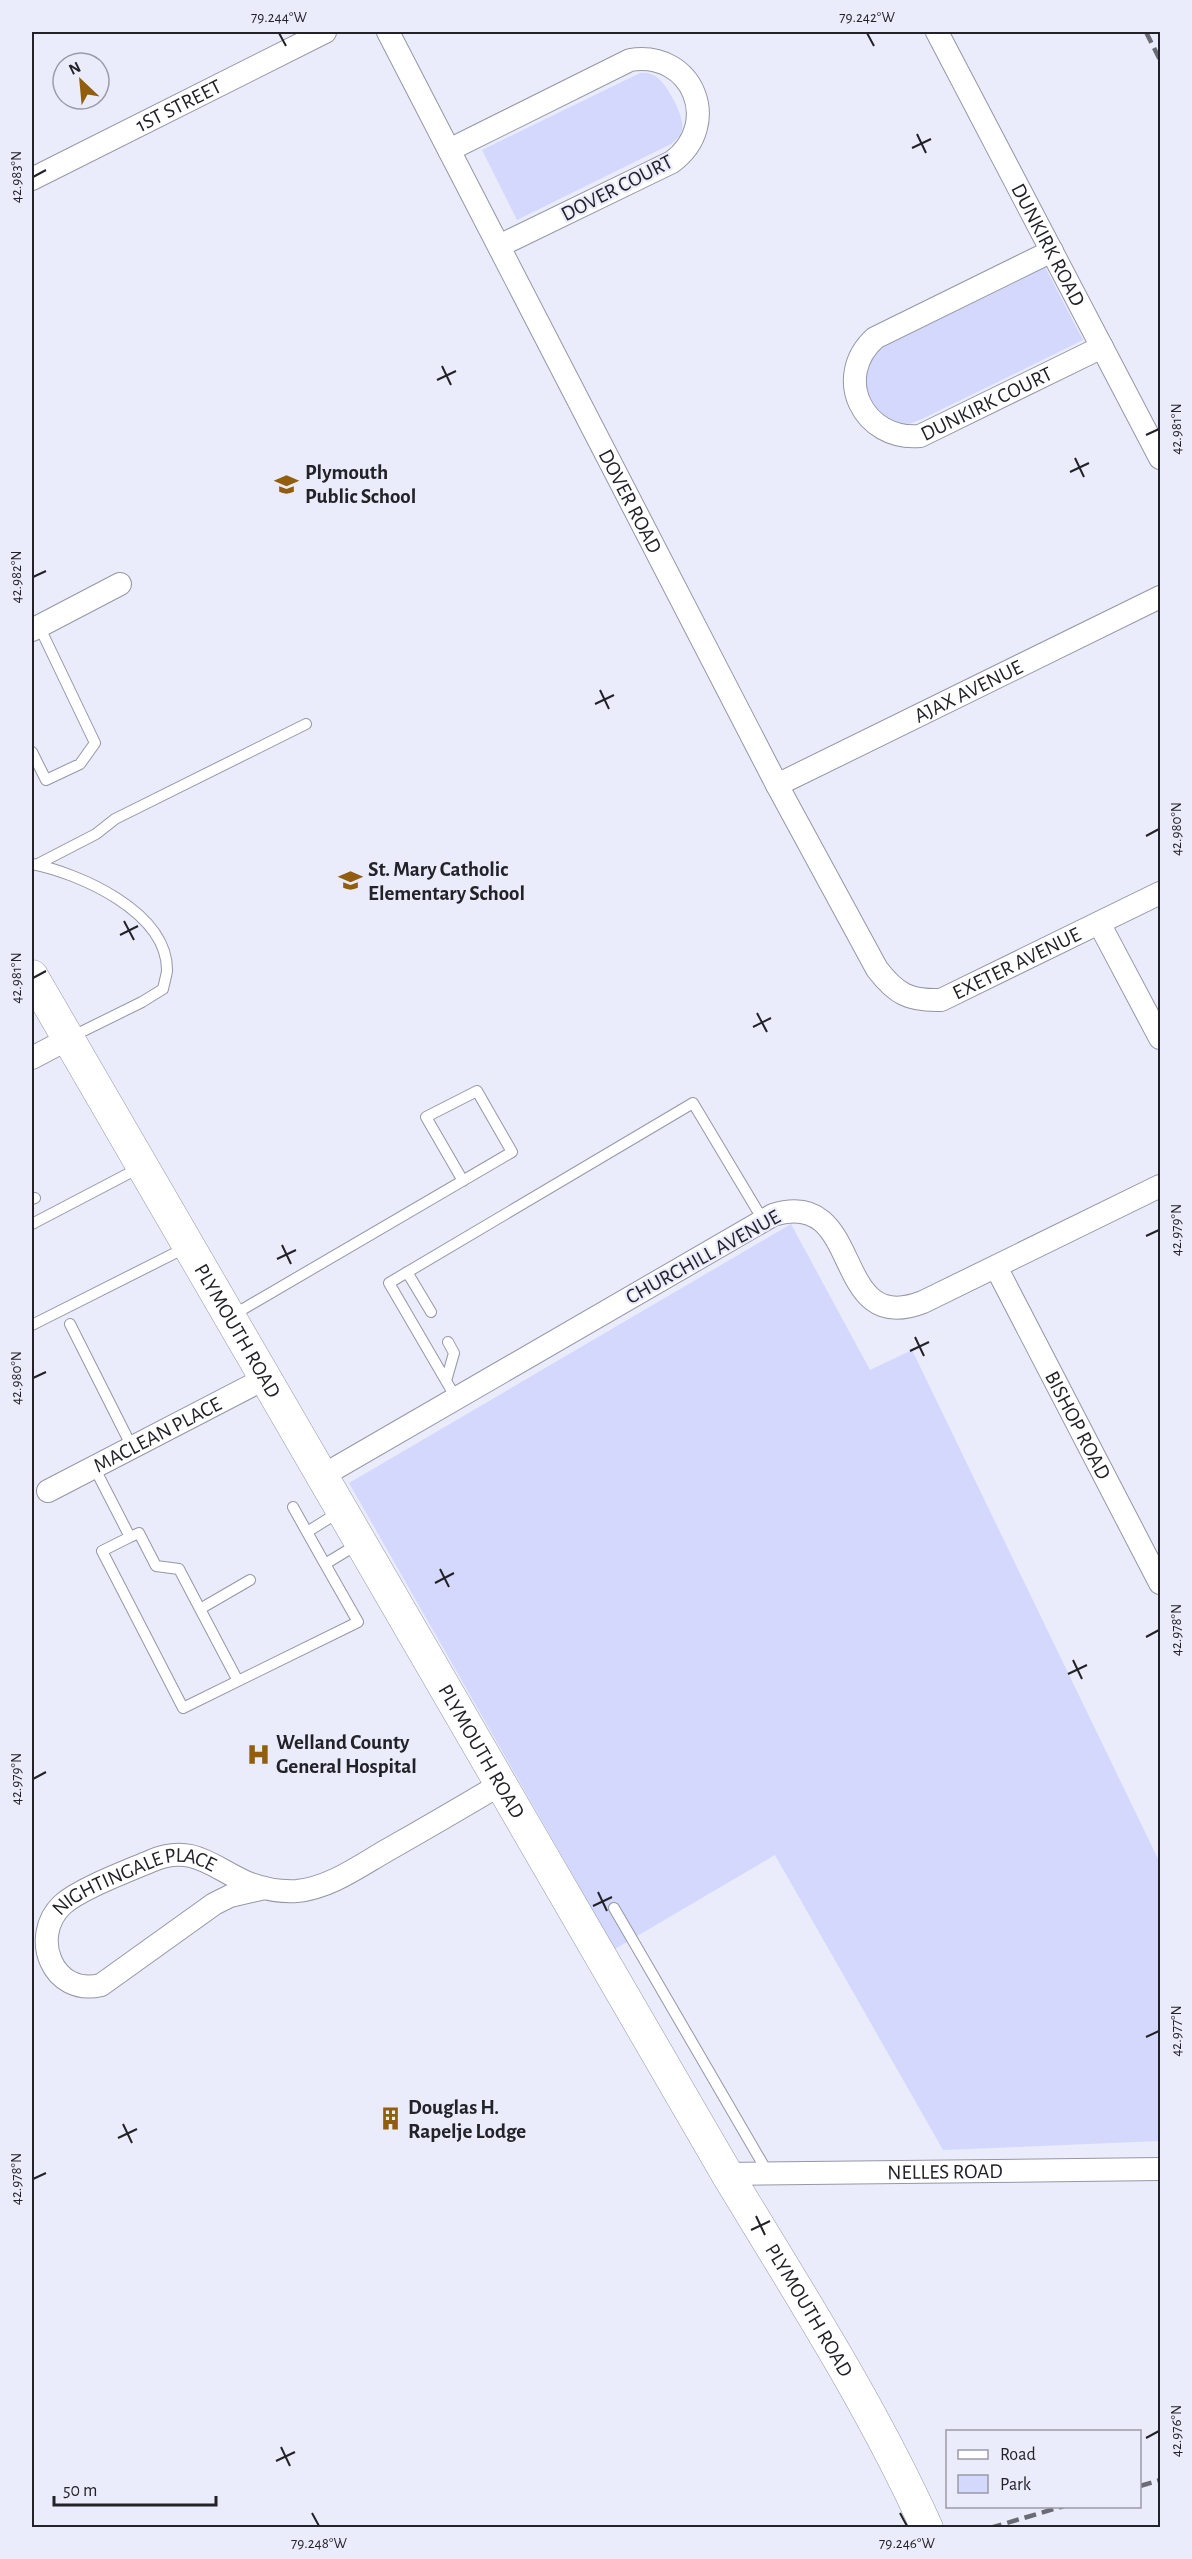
<svg xmlns="http://www.w3.org/2000/svg" width="1192" height="2559" font-family="'Alegreya Sans',sans-serif">
<style>
.green{fill:#d4d8fc}
.lines{fill:none;stroke-linecap:round;stroke-linejoin:round}
.lane-casing{stroke:#9597a5;stroke-width:12}
.street-casing{stroke:#9597a5;stroke-width:24}
.secondary-casing{stroke:#9597a5;stroke-width:33}
.lane{stroke:#fff;stroke-width:10}
.street{stroke:#fff;stroke-width:22}
.secondary{stroke:#fff;stroke-width:32}
.rail{stroke:#6a6b74;stroke-width:4.5;stroke-dasharray:12 6;stroke-linecap:butt}
.ticks{fill:none;stroke:#222228;stroke-width:2}
.labels{text-anchor:middle;dominant-baseline:central;stroke-width:4.5;stroke-linejoin:round;paint-order:stroke}
.street-label{font-size:21px;fill:#222228;stroke:#eaecfb}
.poi-label{font-size:21px;font-weight:bold;fill:#222228;stroke:#eaecfb;text-anchor:start}
.neatline{fill:none;stroke:#222228;stroke-width:2}
.ticks-label{font-size:15px;text-anchor:middle;fill:#222228}
</style>
<rect width="100%" height="100%" fill="#eaecfb"/>
<path class="green" d="M 640,73 C 647,72 653,74 658,78 C 667,85 685,117 682,129 C 681,136 676,140 671,144 L 517,220 L 482,150 Z
M 1045,267 L 1083,340 L 922,419 C 916,421 907,426 900,425 C 879,420 861,388 866,368 C 868,358 876,353 884,347 Z
M 791,1224 L 870,1370 L 912,1350 L 1160,1863 L 1160,2141 L 943,2150 L 775,1855 L 615,1949 L 349,1483 Z"/>
<g class="lines">
<defs>
<path id="lane" d="M 32,752 L 46,780 L 80,764 L 95,743 L 39,626
M 32,864 C 79,873 168,912 167,971 C 166,977 164,984 163,989 L 142,1002 L 71,1037
M 36,865 L 96,834 L 115,819 L 306,724
M 32,1199 L 35,1198
M 32,1224 L 139,1168
M 407,1272 L 431,1312
M 233,1315 L 512,1152 L 477,1091 L 426,1117 L 463,1181
M 70,1324 L 132,1447
M 32,1325 L 187,1247
M 446,1381 L 454,1353 L 448,1342
M 456,1398 L 389,1283 L 693,1103 L 763,1220
M 94,1467 L 130,1537 L 102,1551 L 183,1708 L 358,1622 L 325,1564
M 293,1507 L 307,1532
M 339,1512 L 307,1532 L 325,1564 L 358,1544
M 130,1537 L 139,1533 L 156,1566 L 179,1569 L 200,1609 L 250,1580
M 200,1609 L 238,1681
M 614,1908 L 768,2173"/>
<g id="street">
<path id="s1" d="M 388,32 L 777,785 L 877,969 C 896,994 909,1001 941,1000 L 1160,893"/>
<path id="s2" d="M 937,32 L 1160,458"/>
<path d="M 449,150 L 630,60 C 693,50 723,124 672,162 L 499,246"/>
<path id="s3" d="M 32,179 L 325,32"/>
<path id="s4" d="M 1052,251 L 875,338 C 832,377 863,441 920,436 L 1102,347"/>
<path d="M 32,630 L 120,584"/>
<path id="s5" d="M 777,785 L 1160,597"/>
<path d="M 1099,923 L 1160,1038"/>
<path d="M 32,1058 L 68,1039"/>
<path id="s6" d="M 996,1267 L 1160,1583"/>
<path d="M 322,1476 L 773,1215 C 866,1186 829,1339 923,1302 L 1160,1186"/>
<path id="s7" d="M 48,1491 L 266,1378"/>
<path id="s8" d="M 265,1888 L 230,1896 L 214,1904 L 101,1985 C 53,1997 29,1937 62,1905 C 79,1889 128,1871 151,1861 C 193,1843 213,1868 248,1883 C 264,1889 280,1892 297,1891 C 331,1888 362,1864 391,1848 C 428,1827 464,1806 501,1784"/>
<path id="s9" d="M 727,2174 L 1160,2169"/>
</g>
<g id="secondary">
<path id="s10" d="M 32,976 L 727,2174 C 797,2290 871,2404 927,2528"/>
</g>
</defs>
<use href="#lane" class="lane-casing"/>
<use href="#street" class="street-casing"/>
<use href="#secondary" class="secondary-casing"/>
<use href="#lane" class="lane"/>
<use href="#street" class="street"/>
<use href="#secondary" class="secondary"/>
<path class="rail" d="M 1146,32 L 1160,60
M 1140,2486 L 1160,2480
M 990,2528 L 1064,2506"/>
</g>
<path class="ticks" d="M 279,33 L 286,46M 867,33 L 874,46M 917,134 L 926,153M 912,148 L 931,139M 33,177 L 46,170M 442,366 L 451,385M 437,380 L 456,371M 1146,435 L 1159,429M 1075,458 L 1084,477M 1070,472 L 1089,463M 33,577 L 46,571M 600,690 L 609,709M 595,704 L 614,695M 1146,836 L 1159,829M 124,921 L 134,940M 120,935 L 138,926M 33,978 L 46,971M 757,1013 L 767,1032M 753,1027 L 771,1018M 1146,1236 L 1159,1230M 282,1245 L 291,1264M 277,1259 L 296,1250M 915,1337 L 924,1356M 910,1351 L 929,1342M 33,1378 L 46,1372M 440,1569 L 449,1587M 435,1583 L 454,1573M 1146,1637 L 1159,1630M 1073,1660 L 1082,1679M 1068,1674 L 1087,1665M 33,1779 L 46,1772M 598,1892 L 607,1911M 593,1906 L 612,1897M 1146,2037 L 1159,2031M 123,2124 L 132,2143M 118,2138 L 137,2129M 33,2179 L 46,2173M 756,2216 L 765,2235M 751,2230 L 770,2221M 1146,2438 L 1159,2431M 281,2447 L 290,2466M 276,2461 L 295,2452M 312,2513 L 319,2526M 900,2513 L 907,2526"/>
<defs>
<symbol id="school-bare" viewBox="-9 -9 18 18"><path d="M0-5L7-2L0 1L-7-2ZM-4 1L0 2.5L4 1V4Q0 6-4 4Z" fill="#915d0f" stroke="#eaecfb" stroke-width="2.5" paint-order="stroke"/></symbol>
<symbol id="hospital-bare" viewBox="-9 -9 18 18"><path d="M-5-5h3v3.5h4V-5h3V5h-3V1.5h-4V5h-3Z" fill="#915d0f" stroke="#eaecfb" stroke-width="2.5" paint-order="stroke"/></symbol>
<symbol id="building-bare" viewBox="-9 -9 18 18"><path d="M-4-6H4V6H1V3H-1V6H-4ZM-2.5-4.3h1.7v1.8h-1.7ZM.8-4.3h1.7v1.8H.8ZM-2.5-1h1.7V.8h-1.7ZM.8-1h1.7V.8H.8Z" fill="#915d0f" stroke="#eaecfb" stroke-width="2.5" paint-order="stroke"/></symbol>
</defs>
<g fill-rule="evenodd">
<use href="#school-bare" x="270" y="468" width="33" height="33"/>
<use href="#school-bare" x="334" y="864" width="33" height="33"/>
<use href="#hospital-bare" x="242" y="1738" width="33" height="33"/>
<use href="#building-bare" x="374" y="2102" width="33" height="33"/>
</g>
<g class="labels">
<g class="street-label">
<text stroke="none"><textPath href="#s3" startOffset="164">1ST STREET</textPath></text>
<text transform="translate(617 188) rotate(-27)">DOVER COURT</text>
<text stroke="none"><textPath href="#s2" startOffset="240">DUNKIRK ROAD</textPath></text>
<text stroke="none"><textPath href="#s4" startOffset="416">DUNKIRK COURT</textPath></text>
<text stroke="none"><textPath href="#s1" startOffset="528">DOVER ROAD</textPath></text>
<text stroke="none"><textPath href="#s5" startOffset="213">AJAX AVENUE</textPath></text>
<text stroke="none"><textPath href="#s1" startOffset="1216">EXETER AVENUE</textPath></text>
<text transform="translate(703 1257) rotate(-29)">CHURCHILL AVENUE</text>
<text stroke="none"><textPath href="#s10" startOffset="410">PLYMOUTH ROAD</textPath></text>
<text stroke="none"><textPath href="#s6" startOffset="178">BISHOP ROAD</textPath></text>
<text stroke="none"><textPath href="#s7" startOffset="123">MACLEAN PLACE</textPath></text>
<text stroke="none"><textPath href="#s10" startOffset="896">PLYMOUTH ROAD</textPath></text>
<text stroke="none"><textPath href="#s8" startOffset="393">NIGHTINGALE PLACE</textPath></text>
<text stroke="none"><textPath href="#s9" startOffset="218">NELLES ROAD</textPath></text>
<text stroke="none"><textPath href="#s10" startOffset="1544">PLYMOUTH ROAD</textPath></text>
</g>
<g class="poi-label">
<text x="305" y="472">Plymouth<tspan x="305" dy="24">Public School</tspan></text>
<text x="368" y="869">St. Mary Catholic<tspan x="368" dy="24">Elementary School</tspan></text>
<text x="276" y="1742">Welland County<tspan x="276" dy="24">General Hospital</tspan></text>
<text x="408" y="2107">Douglas H.<tspan x="408" dy="24">Rapelje Lodge</tspan></text>
</g>
</g>
<rect width="1192" height="2559" fill="none" stroke="#eaecfb" stroke-width="66"/>
<rect x="946" y="2430" width="195" height="78" fill="#eaecfb" stroke="#9a9ba7" stroke-width="1.5"/>
<rect x="958" y="2450" width="30" height="9" fill="#ffffff" stroke="#9a9ba7" stroke-width="1.5"/>
<text x="1000" y="2460" font-size="18" fill="#222228">Road</text>
<rect x="958" y="2475" width="30" height="18" fill="#d4d8fc" stroke="#9a9ba7" stroke-width="1.5"/>
<text x="1000" y="2490" font-size="18" fill="#222228">Park</text>
<g transform="translate(81 81) rotate(334)"><circle r="28" fill="#eaecfb" stroke="#9a9ba7" stroke-width="1.5"/>
<path d="M0-4.5L10 22L0 15L-10 22Z" fill="#915d0f"/>
<text y="-9" font-size="16" font-weight="bold" text-anchor="middle" fill="#222228">N</text>
</g>
<path d="M54 2496v9h162v-9" fill="none" stroke="#222228" stroke-width="3"/>
<text x="63" y="2496" font-size="18" fill="#222228" stroke="#eaecfb" stroke-width="4.5" paint-order="stroke">50 m</text>
<rect x="33" y="33" width="1126" height="2493" class="neatline"/>
<g class="ticks-label">
<text x="279" y="22">79.244°W</text>
<text x="867" y="22">79.242°W</text>
<text transform="translate(16 177) rotate(-90)" y="5">42.983°N</text>
<text transform="translate(1176 429) rotate(-90)" y="5">42.981°N</text>
<text transform="translate(16 577) rotate(-90)" y="5">42.982°N</text>
<text transform="translate(1176 829) rotate(-90)" y="5">42.980°N</text>
<text transform="translate(16 978) rotate(-90)" y="5">42.981°N</text>
<text transform="translate(1176 1230) rotate(-90)" y="5">42.979°N</text>
<text transform="translate(16 1378) rotate(-90)" y="5">42.980°N</text>
<text transform="translate(1176 1630) rotate(-90)" y="5">42.978°N</text>
<text transform="translate(16 1779) rotate(-90)" y="5">42.979°N</text>
<text transform="translate(1176 2031) rotate(-90)" y="5">42.977°N</text>
<text transform="translate(16 2179) rotate(-90)" y="5">42.978°N</text>
<text transform="translate(1176 2431) rotate(-90)" y="5">42.976°N</text>
<text x="319" y="2548">79.248°W</text>
<text x="907" y="2548">79.246°W</text>
</g>
</svg>
